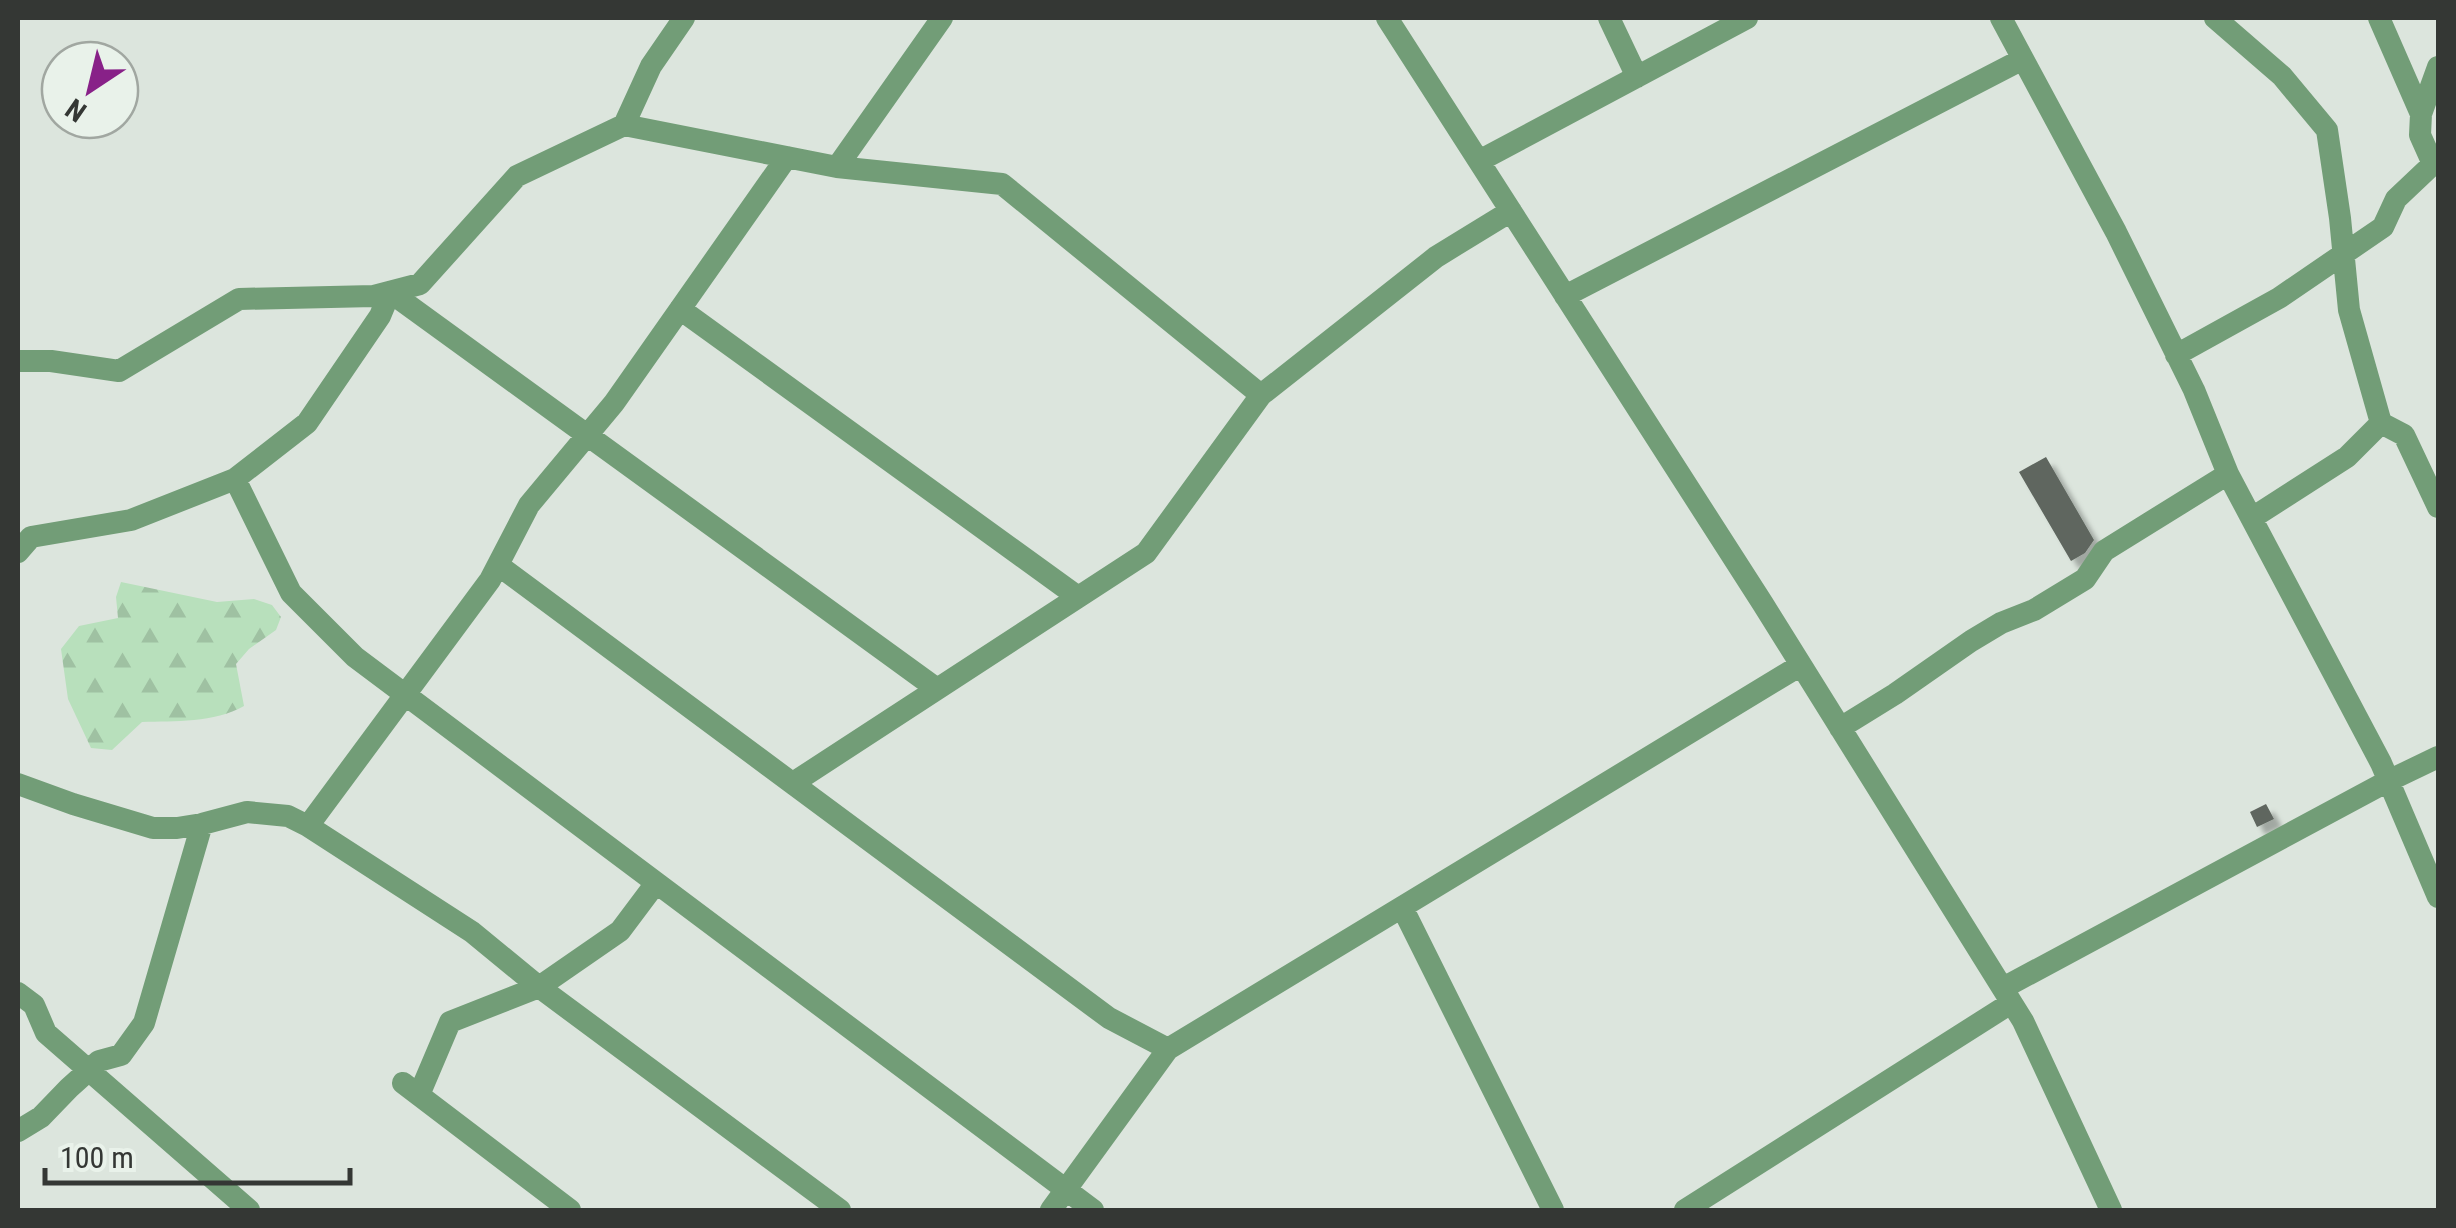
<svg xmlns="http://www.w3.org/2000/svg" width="2456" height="1228" font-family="'Roboto Condensed',sans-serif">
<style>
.forest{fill:url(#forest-firs)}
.building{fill:#5e665e;filter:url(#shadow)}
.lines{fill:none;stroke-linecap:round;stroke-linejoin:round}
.minor{stroke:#729d77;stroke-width:22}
</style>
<defs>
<pattern id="forest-firs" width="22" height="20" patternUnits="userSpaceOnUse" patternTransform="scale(2.5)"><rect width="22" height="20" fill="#b8e0bc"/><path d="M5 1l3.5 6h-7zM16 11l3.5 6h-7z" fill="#9fc1a2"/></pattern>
<filter id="shadow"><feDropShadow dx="8" dy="8" stdDeviation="2.5" flood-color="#0004"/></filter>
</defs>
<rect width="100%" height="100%" fill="#dce5dd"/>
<path class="forest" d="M 121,582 L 217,602 L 254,599 L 272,605 L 281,617 L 276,630 L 249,649 L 236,664 L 244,706 C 214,723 175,721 142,722 L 112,750 L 91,748 L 68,699 L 61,649 L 79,626 L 118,618 L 116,597 Z"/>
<path class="building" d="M 2046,457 L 2094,540 L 2085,553 L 2071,561 L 2019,472 Z
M 2266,804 L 2274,819 L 2257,827 L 2250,812 Z"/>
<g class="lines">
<path class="minor" d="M 1387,18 L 1763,604 L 2023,1021 L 2111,1210
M 1609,18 L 1637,77
M 2001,18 L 2116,232 L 2194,390 L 2228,474 L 2381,763 L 2438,897
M 2215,18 L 2282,76 L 2327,130 L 2340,218 L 2349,310 L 2381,423 L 2347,457 L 2252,518
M 2379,18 L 2421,114
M 624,125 L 651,66 L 684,18
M 1479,161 L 1747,18
M 837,167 L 942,18
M 1565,296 L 2023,59
M 680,309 L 1078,597
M 2176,355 L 2279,298 L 2383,227 L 2396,199 L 2433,164 L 2420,135 L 2421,114 L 2438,67
M 18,361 L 51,361 L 119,371 L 239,299 L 374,296 L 420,284 L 517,176 L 624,125 L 837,167 L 1002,184 L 1261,395 L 1436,257 L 1511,211
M 2381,423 L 2404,435 L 2438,507
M 235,479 L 291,593 L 355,657 L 1093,1210
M 18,552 L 31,537 L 131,520 L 235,479 L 307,423 L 380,316 L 390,292 L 937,689
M 498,565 L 1109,1018 L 1168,1049
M 1840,728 L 1895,694 L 1971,641 L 2001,623 L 2034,610 L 2085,579 L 2104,551 L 2228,474
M 793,783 L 1146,553 L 1261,395
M 18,784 L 73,804 L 153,828 L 177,828 L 202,824 L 247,812 L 288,816 L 308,826 L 472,932 L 539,987 L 840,1210
M 308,826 L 490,580 L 529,505 L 614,403 L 787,157
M 1402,907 L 1553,1210
M 2003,988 L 2388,781 L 2438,757
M 18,993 L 34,1005 L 46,1033 L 249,1210
M 403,1083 L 570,1210
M 419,1095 L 450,1022 L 539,987 L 620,931 L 656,883
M 18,1131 L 41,1117 L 69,1088 L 99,1061 L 121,1055 L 144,1023 L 202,824
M 1051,1210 L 1168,1049 L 1801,665
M 1685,1210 L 2011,1003"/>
</g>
<rect width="2456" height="1228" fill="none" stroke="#343734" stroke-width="40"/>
<g transform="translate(90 90) rotate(215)"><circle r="48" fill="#e9f2ea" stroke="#a1a7a1" stroke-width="2.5"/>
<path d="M0-8L18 38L0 25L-18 38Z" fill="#882188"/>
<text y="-15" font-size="28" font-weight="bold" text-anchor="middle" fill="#343734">N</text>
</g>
<path d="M45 1168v15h305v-15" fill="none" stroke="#343734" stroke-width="5"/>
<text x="60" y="1168" font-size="30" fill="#343734" stroke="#e9f2ea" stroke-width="8" paint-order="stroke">100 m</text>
</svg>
